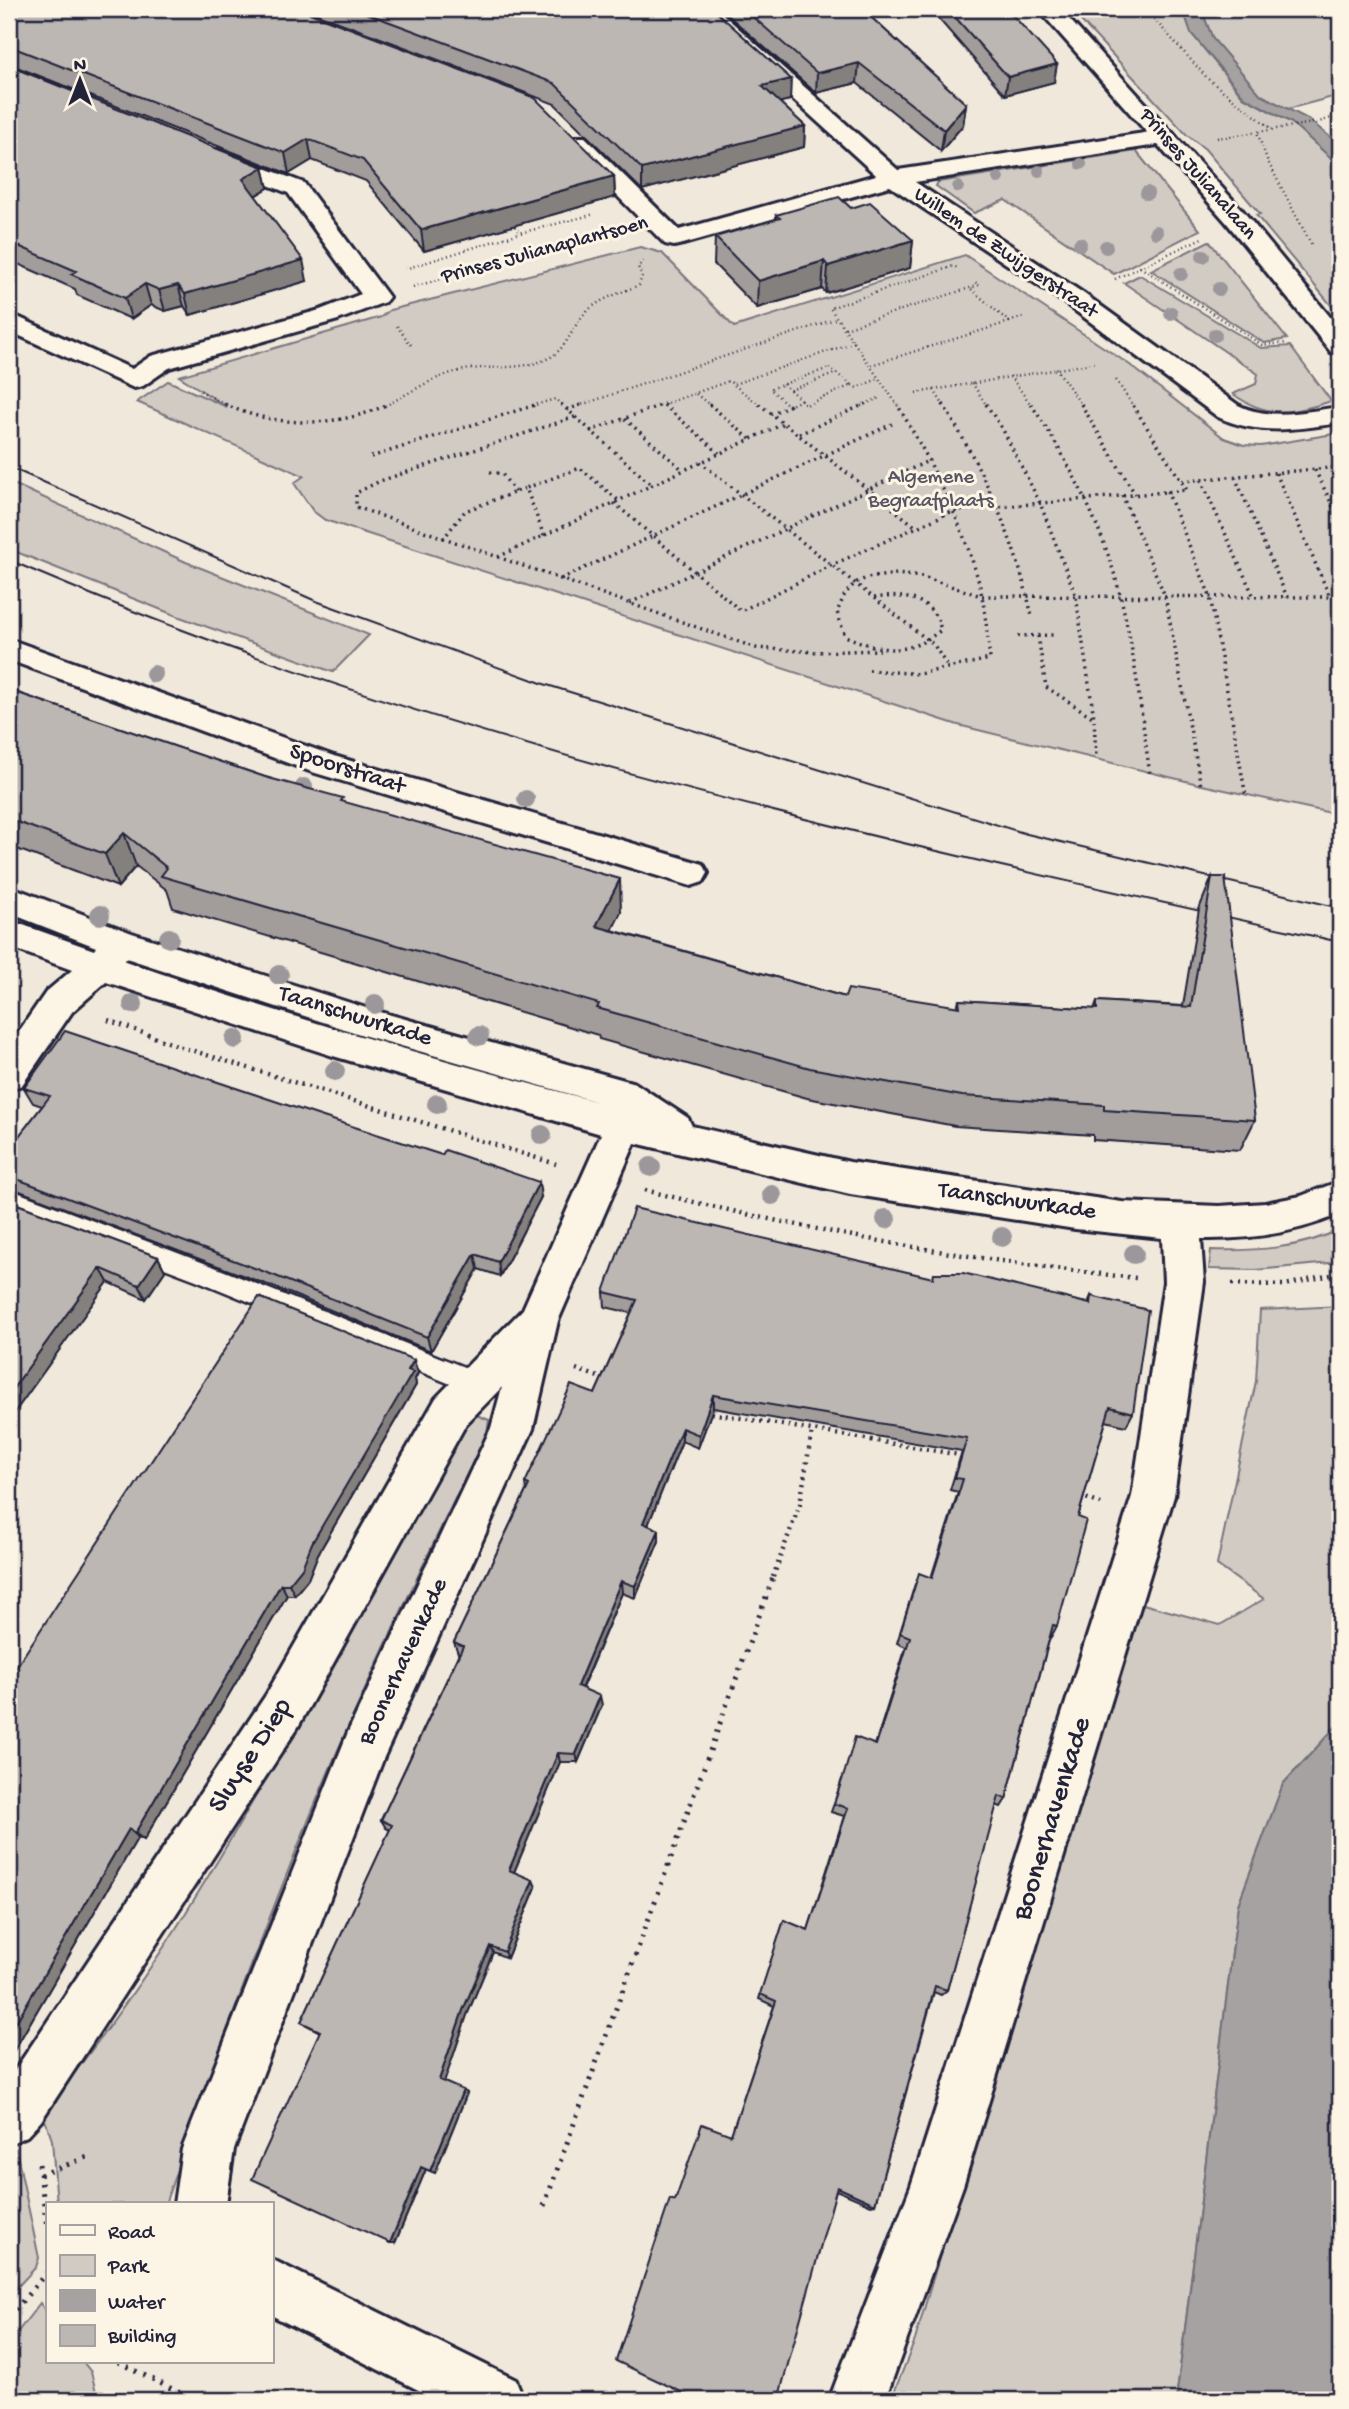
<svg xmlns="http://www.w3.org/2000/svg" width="1349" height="2409" font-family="'Gochi Hand',sans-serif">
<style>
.green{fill:#d1cbc3;stroke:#7a767f;stroke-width:2}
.water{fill:#a6a2a2;stroke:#716f79;stroke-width:2}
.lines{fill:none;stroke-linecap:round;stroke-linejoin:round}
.service-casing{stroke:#22223b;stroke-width:5}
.minor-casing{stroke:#22223b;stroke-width:6}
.tertiary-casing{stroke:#22223b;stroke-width:6}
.path-far3{stroke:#22223b;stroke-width:2.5;stroke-dasharray:1 3.5;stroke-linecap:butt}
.path-far2{stroke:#22223b;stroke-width:3.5;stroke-dasharray:2 4.5;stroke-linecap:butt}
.path-far1{stroke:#22223b;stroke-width:4.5;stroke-dasharray:2 5;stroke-linecap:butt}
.path{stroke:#22223b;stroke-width:5;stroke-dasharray:2.5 7;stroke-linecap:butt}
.service{fill:#fcf5e5;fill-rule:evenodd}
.minor{fill:#fcf5e5;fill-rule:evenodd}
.tertiary{fill:#fcf5e5;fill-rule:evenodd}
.tram{stroke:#22223b;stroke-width:2}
.tree{fill:#9b979a}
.wall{fill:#a29d9a;stroke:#22223b;stroke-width:2}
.shaded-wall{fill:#84807d;stroke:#22223b;stroke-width:2}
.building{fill:#bcb7b3;stroke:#22223b;stroke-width:2}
.labels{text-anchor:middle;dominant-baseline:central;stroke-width:6;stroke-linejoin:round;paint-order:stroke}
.far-street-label{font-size:21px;fill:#22223b;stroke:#fcf5e5}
.far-park-label{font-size:21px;fill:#575564;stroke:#fcf5e5}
.street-label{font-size:24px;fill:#22223b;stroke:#fcf5e5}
.near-street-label{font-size:28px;fill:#22223b;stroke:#fcf5e5}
</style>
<rect width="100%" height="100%" fill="#efe8db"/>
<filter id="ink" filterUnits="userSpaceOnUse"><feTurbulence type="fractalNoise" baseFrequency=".0143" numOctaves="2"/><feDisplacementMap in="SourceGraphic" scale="14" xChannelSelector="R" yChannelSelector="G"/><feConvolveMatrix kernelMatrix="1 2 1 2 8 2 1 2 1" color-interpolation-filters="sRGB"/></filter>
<g filter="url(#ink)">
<path class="green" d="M 1070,9 L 1183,9 L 1192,34 L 1243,97 L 1292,123 L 1340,166 L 1340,316 L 1256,215 L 1260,214 L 1205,149 L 1187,135 Z
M 1201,9 L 1340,9 L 1340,95 L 1288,109 L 1261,95 L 1232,63 L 1213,39 Z
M 1136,151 L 1200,230 L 1114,274 L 1005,200 L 974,213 L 936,186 L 938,182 Z
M 1209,241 L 1287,339 L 1264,343 L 1151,270 Z
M 640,247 L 662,253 L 734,327 L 965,255 L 1130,365 L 1224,438 L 1244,445 L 1261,446 L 1340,433 L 1340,815 L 1202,785 L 958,725 L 325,520 L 313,511 L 294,483 L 304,476 L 137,402 L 168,381 L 227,407 L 179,376 L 364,322 L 381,317 L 390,310 Z
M 1140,275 L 1261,348 L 1290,346 L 1331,401 C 1293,414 1266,418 1233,394 L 1256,384 L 1258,374 L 1124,283 Z
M 9,482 L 186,562 L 369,635 L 333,672 L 177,616 L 9,549 Z
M 1340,1229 L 1340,1262 L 1256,1270 L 1209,1269 L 1211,1250 C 1254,1251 1302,1249 1340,1229 Z
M 1340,1306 L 1340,1722 L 1283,1784 L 1238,1905 L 1176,2400 L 891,2400 L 915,2340 L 1132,1601 L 1220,1625 L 1264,1599 L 1217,1565 L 1256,1381 L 1260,1310 Z
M 474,1414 L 489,1420 L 487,1433 C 434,1541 382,1649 334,1759 C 272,1905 217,2054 165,2204 L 57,2204 L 52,2140 L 43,2114 C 95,2047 146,1978 190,1906 C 288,1748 374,1584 462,1420 Z
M 16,2149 L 39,2258 L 36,2267 L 9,2296 L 9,2157 Z
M 40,2303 L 47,2313 L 47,2362 L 83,2362 L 91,2372 L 98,2400 L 9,2400 L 9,2343 Z"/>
<path class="water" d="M 1183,9 L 1201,9 L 1213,39 L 1261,95 L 1308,119 L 1340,145 L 1340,166 L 1292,123 L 1244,97 L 1191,33 Z
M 1340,1722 L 1340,2400 L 1176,2400 L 1238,1905 L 1283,1784 Z"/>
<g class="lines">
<defs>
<path id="service" d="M 9,1189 L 212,1266 L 484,1375 L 487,1383 L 484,1391 L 475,1394 L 196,1280 L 9,1209 Z"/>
<path id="minor" d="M 694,9 L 717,9 L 898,170 L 1164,130 L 1172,132 L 1176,137 L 1172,142 L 1164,144 L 915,182 L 1083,293 L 1238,405 C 1270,421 1306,411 1340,407 L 1340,423 C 1298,429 1258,436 1218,417 L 1065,303 L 890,186 L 683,244 L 674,246 L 665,244 L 569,147 L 565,142 L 569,137 L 585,137 L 679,230 L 876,175 Z
M 218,150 L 304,183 L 389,297 L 385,302 L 338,320 L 169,368 L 143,386 L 134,388 L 9,331 L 9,313 L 132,369 L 151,356 L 320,310 L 361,294 L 288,193 L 210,162 L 206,157 L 210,152 Z
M 9,639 L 334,756 L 703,864 L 708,873 L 703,882 L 691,886 L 312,772 L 9,660 Z
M 9,886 L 132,933 L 366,1008 L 635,1083 L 688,1118 L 692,1126 L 850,1162 L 1122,1202 L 1219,1206 L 1265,1203 L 1301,1196 L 1340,1181 L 1340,1214 C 1296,1233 1250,1240 1201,1239 L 1204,1282 L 1174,1496 L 963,2186 L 885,2400 L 829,2400 L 911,2186 L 1132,1496 L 1164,1282 L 1162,1238 L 1075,1229 L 850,1194 L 635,1143 L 558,1321 L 533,1429 L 384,1757 L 234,2149 L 226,2204 L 174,2204 L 182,2149 L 348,1732 L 491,1428 L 502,1387 L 466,1424 L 298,1727 L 41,2121 L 27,2136 L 9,2144 L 9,2079 L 266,1695 L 436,1398 L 523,1309 L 601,1134 L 333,1056 L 106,982 L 72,1012 L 22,1085 L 9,1090 L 9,1046 L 46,992 L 72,970 L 9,947 L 9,920 L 94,950 L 96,947 L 9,913 ZM 126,958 L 366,1036 L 598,1102 C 439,1060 280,1015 125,961 Z
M 271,2259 L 516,2380 L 524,2400 L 438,2400 L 271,2315 Z"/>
<path id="tertiary" d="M 1038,9 L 1060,9 L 1243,211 L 1340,329 L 1340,354 L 1331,352 L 1226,222 Z"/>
</defs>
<use href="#service" class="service-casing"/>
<use href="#minor" class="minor-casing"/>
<use href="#tertiary" class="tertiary-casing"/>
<path class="path-far3" d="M 1145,9 L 1209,80 L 1272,129
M 1217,138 L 1257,132
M 512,223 L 520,233
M 1311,244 L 1268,162 L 1257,132 L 1319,122 L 1340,115
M 1140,267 L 1262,345 L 1287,343
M 405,269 L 520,233 L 595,214
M 1115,279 L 1202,238
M 413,287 L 610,231
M 1009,322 L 1026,316
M 397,326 L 411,345
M 845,328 L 979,285 L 975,282
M 871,365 L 1009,322 L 970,288
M 829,368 L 852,385 L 806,405 L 801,400 L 789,406 L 770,389 Z
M 1056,368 L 1082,406
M 1010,376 L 1032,406
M 1116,380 L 1133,406
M 972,383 L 987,406
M 734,384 L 855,342
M 783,384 L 801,400
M 852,385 L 857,388 L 880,378
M 790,390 L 837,373
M 934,390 L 944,406
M 200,391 L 228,406
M 916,393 L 1094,363
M 696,394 L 711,406
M 385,406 C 410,393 435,375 464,370 C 492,365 523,371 549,358 C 568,348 572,326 586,312 C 601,298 621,293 639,285 L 642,276 L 638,267 L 643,261
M 532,406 L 555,399 L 563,406
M 578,406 L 838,318
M 659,406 L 729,381 L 761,406
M 861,406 L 879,398
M 898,406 L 830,308 L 954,266 L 957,268"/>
<path class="path-far2" d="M 225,404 C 272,428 341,428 388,404
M 561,404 L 652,485
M 709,404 L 750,439
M 759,404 L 915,526
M 943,404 C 984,472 1016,540 1032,617
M 986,404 L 1003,430 L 1040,503 L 1076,596 L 1094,718 L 1096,758
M 1031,404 C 1072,466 1107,535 1123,607 C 1136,662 1142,719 1150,775
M 1081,404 L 1135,494
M 664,405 L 719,453
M 789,406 L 791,404
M 567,410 L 583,404
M 770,414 L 789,406
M 575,417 L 380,481 L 356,493 L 356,507 L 756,648 L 816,652 L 880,650
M 625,419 L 683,470
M 590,431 L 664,404
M 799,434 L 865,404
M 371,457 L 538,404
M 700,462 L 934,645 L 948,668
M 1315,470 L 1340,521
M 490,472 L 502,474 L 515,492
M 1276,473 L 1330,597
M 1235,477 L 1287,597
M 1201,480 L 1254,597
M 1182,481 L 1340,467
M 1167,491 L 1210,596 L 1246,797
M 1122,495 L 1165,596 L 1201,786
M 614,503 L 741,611 L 832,565 L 953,511 L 1187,490 L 1132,404
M 544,536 L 526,488 L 580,468 L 619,501
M 443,539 L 465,511 L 526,488
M 498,557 L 783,424
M 561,579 L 892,424
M 874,598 C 904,594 933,597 941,630 C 906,657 884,652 845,636 L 837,612 L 845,594 L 855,583 L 867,578 L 897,574 L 923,577 L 981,596 L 1340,597
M 630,603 L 930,460
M 1018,636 L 1055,635
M 1038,636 L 1046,687 L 1094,718
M 869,670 L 919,674 L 990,659 C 987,632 985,605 978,579 C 960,517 930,460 897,404"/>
<path class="path-far1" d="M 108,1020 L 178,1046 L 556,1164
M 645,1190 C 807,1231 970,1260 1136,1278
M 1232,1284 L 1285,1285 L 1340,1273
M 576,1369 L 607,1380
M 705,1412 L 966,1456
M 1080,1496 L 1101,1504
M 773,1577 L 800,1504 L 812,1431"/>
<path class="path" d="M 39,2164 L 47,2229
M 40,2175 L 88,2157
M 544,2206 L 774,1575
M 9,2317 L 47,2272
M 118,2362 L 194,2400"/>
<use href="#service" class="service"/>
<use href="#minor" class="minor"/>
<use href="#tertiary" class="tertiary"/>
<path class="tram" d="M 9,467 L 316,601 L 544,684 L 1027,834 L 1340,908
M 9,560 C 435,745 889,842 1340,942"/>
</g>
<g class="tree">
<circle cx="1081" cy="164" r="6"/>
<circle cx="1039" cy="171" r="6"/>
<circle cx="998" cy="178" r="6"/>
<circle cx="958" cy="187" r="6"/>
<circle cx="1147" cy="193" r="7"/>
<circle cx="1156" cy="232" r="7"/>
<circle cx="1080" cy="244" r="7"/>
<circle cx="1106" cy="247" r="7"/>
<circle cx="1203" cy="256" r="7"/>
<circle cx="1181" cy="274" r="7"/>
<circle cx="1219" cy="289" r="7"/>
<circle cx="1171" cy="313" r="7"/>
<circle cx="1215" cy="335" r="7"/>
<circle cx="154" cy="674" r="9"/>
<circle cx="304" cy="787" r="9"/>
<circle cx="526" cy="799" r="9"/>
<circle cx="100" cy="915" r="10"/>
<circle cx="169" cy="938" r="10"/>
<circle cx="279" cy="975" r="10"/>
<circle cx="133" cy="1004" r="10"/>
<circle cx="375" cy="1004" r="10"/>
<circle cx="479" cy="1036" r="10"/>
<circle cx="235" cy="1039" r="10"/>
<circle cx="335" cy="1071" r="10"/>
<circle cx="437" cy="1104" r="10"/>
<circle cx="542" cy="1135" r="10"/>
<circle cx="651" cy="1167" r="10"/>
<circle cx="772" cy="1195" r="10"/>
<circle cx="886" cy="1219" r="10"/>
<circle cx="1002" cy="1237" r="10"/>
<circle cx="1134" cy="1254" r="10"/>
</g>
<path class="wall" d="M 9,9 L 614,176 L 615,197 L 424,251 L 366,181 L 312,160 L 289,174 L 9,64 Z
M 304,9 L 713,9 L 790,100 L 779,102 L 805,126 L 804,147 L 642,190 L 555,104 Z
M 721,9 L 862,9 L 966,104 L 963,125 L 941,151 L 857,83 L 816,93 Z
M 930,9 L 1007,9 L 1054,82 L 1005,95 Z
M 9,66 L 263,167 L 268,188 L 255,196 L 307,281 L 190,315 L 184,306 L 165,311 L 151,305 L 131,319 L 77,295 L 75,289 L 9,260 Z
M 851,208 L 913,240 L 910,268 L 826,293 L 822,289 L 757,308 L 714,264 L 715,237 L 776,220 L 776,215 Z
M 9,690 L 265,777 L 343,802 L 621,912 L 612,930 L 845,997 L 957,1007 L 959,1000 L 1094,1009 L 1097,1001 L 1183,1006 L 1199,909 L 1212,877 L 1255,1120 L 1240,1150 L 1093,1140 L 1093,1135 L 955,1126 L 807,1098 L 599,1039 L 598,1035 L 173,908 L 167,890 L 136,866 L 118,887 L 9,846 Z
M 24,1088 L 541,1197 L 500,1276 L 478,1269 L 431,1351 L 279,1289 L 9,1187 L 9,1149 L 42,1106 L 33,1103 Z
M 9,1201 L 158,1257 L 165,1271 L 146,1299 L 108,1282 L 9,1420 Z
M 933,1278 L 1088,1303 L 1091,1296 L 1133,1413 L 1126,1426 L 1106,1421 L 1078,1517 L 1057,1626 L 1051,1637 L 1050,1637 L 1006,1799 L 1001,1807 L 996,1805 L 947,1990 L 941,1995 L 934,1992 L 875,2204 L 871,2205 L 836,2190 L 675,2201 L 731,2135 L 774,2006 L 759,1999 L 784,1920 L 808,1930 L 844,1816 L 831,1812 L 842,1779 L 875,1745 L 906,1647 L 897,1643 L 915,1584 L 931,1578 L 958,1492 L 950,1490 L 962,1451 L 713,1408 L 698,1448 L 682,1441 L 648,1525 L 659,1530 L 659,1541 L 635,1598 L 622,1593 L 582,1688 L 602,1705 L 578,1762 L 560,1762 L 514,1872 L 536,1887 L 507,1958 L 493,1952 L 467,2015 L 444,2082 L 467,2093 L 435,2173 L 426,2169 L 395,2243 L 320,2032 L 301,2022 L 390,1830 L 386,1828 L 381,1820 L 459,1653 L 458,1653 L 454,1642 L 526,1491 L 525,1483 L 595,1394 L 631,1313 L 605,1307 L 604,1292 Z
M 418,1373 L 415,1379 L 416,1385 L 318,1554 L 308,1579 L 295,1595 L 287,1595 L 144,1840 L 138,1837 L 9,2059 L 9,1678 Z"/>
<path class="shaded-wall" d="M 859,63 L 857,83 L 816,93 L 817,73 Z
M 1057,64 L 1054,82 L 1005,95 L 1008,77 Z
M 791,79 L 790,100 L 761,107 L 762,86 Z
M 966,104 L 963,125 L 941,151 L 944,130 Z
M 805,126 L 804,147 L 642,190 L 642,169 Z
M 308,139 L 312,160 L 289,174 L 285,153 Z
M 263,167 L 268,188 L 247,200 L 243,179 Z
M 614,176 L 615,197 L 424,251 L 421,230 Z
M 913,240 L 910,268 L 826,293 L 828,266 Z
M 303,260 L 307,281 L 190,315 L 185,294 Z
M 824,261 L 822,289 L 757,308 L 758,281 Z
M 145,284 L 151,305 L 131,319 L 125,298 Z
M 178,285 L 184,306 L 165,311 L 159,290 Z
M 124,833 L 136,866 L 118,887 L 105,854 Z
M 620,879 L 621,912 L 598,958 L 596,926 Z
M 539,1182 L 541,1197 L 500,1276 L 498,1262 Z
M 475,1254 L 478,1269 L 431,1351 L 427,1337 Z
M 158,1257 L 165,1271 L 146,1299 L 139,1285 Z
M 100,1268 L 108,1282 L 9,1420 L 9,1394 Z
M 414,1360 L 418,1373 L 415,1379 L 416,1385 L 318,1554 L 308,1579 L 295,1595 L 289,1584 Z
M 713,1395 L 713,1408 L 698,1448 L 699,1435 Z
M 682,1428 L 682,1441 L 644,1535 L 643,1523 Z
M 659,1530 L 659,1541 L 635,1598 L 635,1586 Z
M 621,1581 L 622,1593 L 578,1696 L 577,1686 Z
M 281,1584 L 287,1595 L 144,1840 L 135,1833 Z
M 600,1696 L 602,1705 L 578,1762 L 576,1754 Z
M 558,1753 L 560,1762 L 512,1877 L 509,1870 Z
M 129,1829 L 138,1837 L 9,2059 L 9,2034 Z
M 533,1880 L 536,1887 L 507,1958 L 504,1952 Z
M 490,1946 L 493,1952 L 467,2015 L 444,2083 L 439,2080 L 463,2010 Z
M 463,2090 L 467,2093 L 435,2173 L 430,2171 Z
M 421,2167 L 426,2169 L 395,2243 L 390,2243 Z"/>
<path class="building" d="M 9,9 L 299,9 L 535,98 L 614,176 L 421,230 L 363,160 L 308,139 L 285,153 L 9,46 Z
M 355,9 L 713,9 L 791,79 L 762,86 L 805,126 L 642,169 L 554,83 Z
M 744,9 L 862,9 L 966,104 L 944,130 L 859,63 L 817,73 Z
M 948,9 L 1007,9 L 1057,64 L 1008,77 Z
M 9,66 L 263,167 L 243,179 L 303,260 L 185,294 L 178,285 L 159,290 L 145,284 L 125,298 L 71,274 L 76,271 L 9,242 Z
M 839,197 L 851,208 L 870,202 L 913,240 L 828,266 L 824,261 L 758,281 L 715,237 L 780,218 L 776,215 Z
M 9,690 L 265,777 L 343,798 L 341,801 L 620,879 L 596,926 L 845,997 L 848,989 L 960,1007 L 959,1000 L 1097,1009 L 1097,1001 L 1191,1007 L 1212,877 L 1225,877 L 1255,1120 L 1104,1110 L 1104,1105 L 962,1096 L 810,1068 L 597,1008 L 599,1004 L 161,876 L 167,868 L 124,833 L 105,854 L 9,819 Z
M 65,1031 L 320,1116 L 442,1155 L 445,1150 L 539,1182 L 498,1262 L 475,1254 L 427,1337 L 273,1275 L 9,1176 L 9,1149 L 50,1096 L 24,1088 Z
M 9,1201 L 158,1257 L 139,1285 L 100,1268 L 9,1394 Z
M 634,1208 L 933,1278 L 934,1273 L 963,1273 L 1090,1304 L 1091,1296 L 1148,1310 L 1133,1413 L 1110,1407 L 1078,1517 L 1086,1520 L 1072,1572 L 1057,1626 L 1053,1625 L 1006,1799 L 999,1796 L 947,1990 L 935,1986 L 875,2204 L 837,2187 L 778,2400 L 698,2400 L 616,2361 L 670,2199 L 675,2201 L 702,2124 L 731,2135 L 776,2001 L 760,1994 L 784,1920 L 808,1930 L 848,1808 L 834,1804 L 845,1771 L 855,1737 L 876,1745 L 910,1637 L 900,1633 L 919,1573 L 932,1578 L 963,1479 L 955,1478 L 967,1438 L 713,1395 L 699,1435 L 682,1428 L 643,1523 L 659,1530 L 635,1586 L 621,1581 L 577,1686 L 600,1696 L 576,1754 L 558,1753 L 509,1870 L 533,1880 L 504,1952 L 490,1946 L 463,2010 L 439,2080 L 463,2090 L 430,2171 L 421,2167 L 390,2243 L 252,2179 L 320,2031 L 301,2022 L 392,1825 L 381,1820 L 463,1646 L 454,1642 L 529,1485 L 525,1483 L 571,1385 L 595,1394 L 637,1300 L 604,1292 Z
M 259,1297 L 414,1360 L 408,1370 L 413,1372 L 312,1543 L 302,1568 L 289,1584 L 281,1584 L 135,1833 L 129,1829 L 9,2034 L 9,1678 Z"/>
</g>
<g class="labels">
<g class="far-street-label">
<text transform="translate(1197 175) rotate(49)">Prinses Julianalaan</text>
<text transform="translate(545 251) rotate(-15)">Prinses Julianaplantsoen</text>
<text transform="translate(1005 254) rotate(34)">Willem de Zwijgerstraat</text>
</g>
<g class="far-park-label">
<text x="931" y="478">Algemene<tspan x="931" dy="24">Begraafplaats</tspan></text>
</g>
<g class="street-label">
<text transform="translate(347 770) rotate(18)">Spoorstraat</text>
<text transform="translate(355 1017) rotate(17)">Taanschuurkade</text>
<text transform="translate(1017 1202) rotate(8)">Taanschuurkade</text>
<text transform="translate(404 1662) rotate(-65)">Boonerhavenkade</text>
</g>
<g class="near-street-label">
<text transform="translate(251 1756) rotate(-57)">Sluyse Diep</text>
<text transform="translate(1053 1819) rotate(-73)">Boonerhavenkade</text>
</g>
</g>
<rect width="1349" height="2409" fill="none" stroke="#fcf5e5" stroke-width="35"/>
<rect x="18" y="18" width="1314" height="2374" fill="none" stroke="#22223b" stroke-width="2.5" filter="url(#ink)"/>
<rect x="46" y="2202" width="228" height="161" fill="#fcf5e5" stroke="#a5a1a1" stroke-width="2"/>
<rect x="60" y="2225" width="35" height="10" fill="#fcf5e5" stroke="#a5a1a1" stroke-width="2"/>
<text x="108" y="2238" font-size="21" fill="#22223b">Road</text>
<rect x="60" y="2255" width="35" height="21" fill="#d1cbc3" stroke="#a5a1a1" stroke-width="2"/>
<text x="108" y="2272" font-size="21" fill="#22223b">Park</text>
<rect x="60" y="2290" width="35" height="21" fill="#a6a2a2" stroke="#a5a1a1" stroke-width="2"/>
<text x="108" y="2308" font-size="21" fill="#22223b">Water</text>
<rect x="60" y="2325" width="35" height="21" fill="#bcb7b3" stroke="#a5a1a1" stroke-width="2"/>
<text x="108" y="2342" font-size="21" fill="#22223b">Building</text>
<g transform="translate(80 80)" stroke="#fcf5e5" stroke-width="5" paint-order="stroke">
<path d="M0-5L12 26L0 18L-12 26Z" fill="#22223b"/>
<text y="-10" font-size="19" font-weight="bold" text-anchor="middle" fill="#22223b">N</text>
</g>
</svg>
